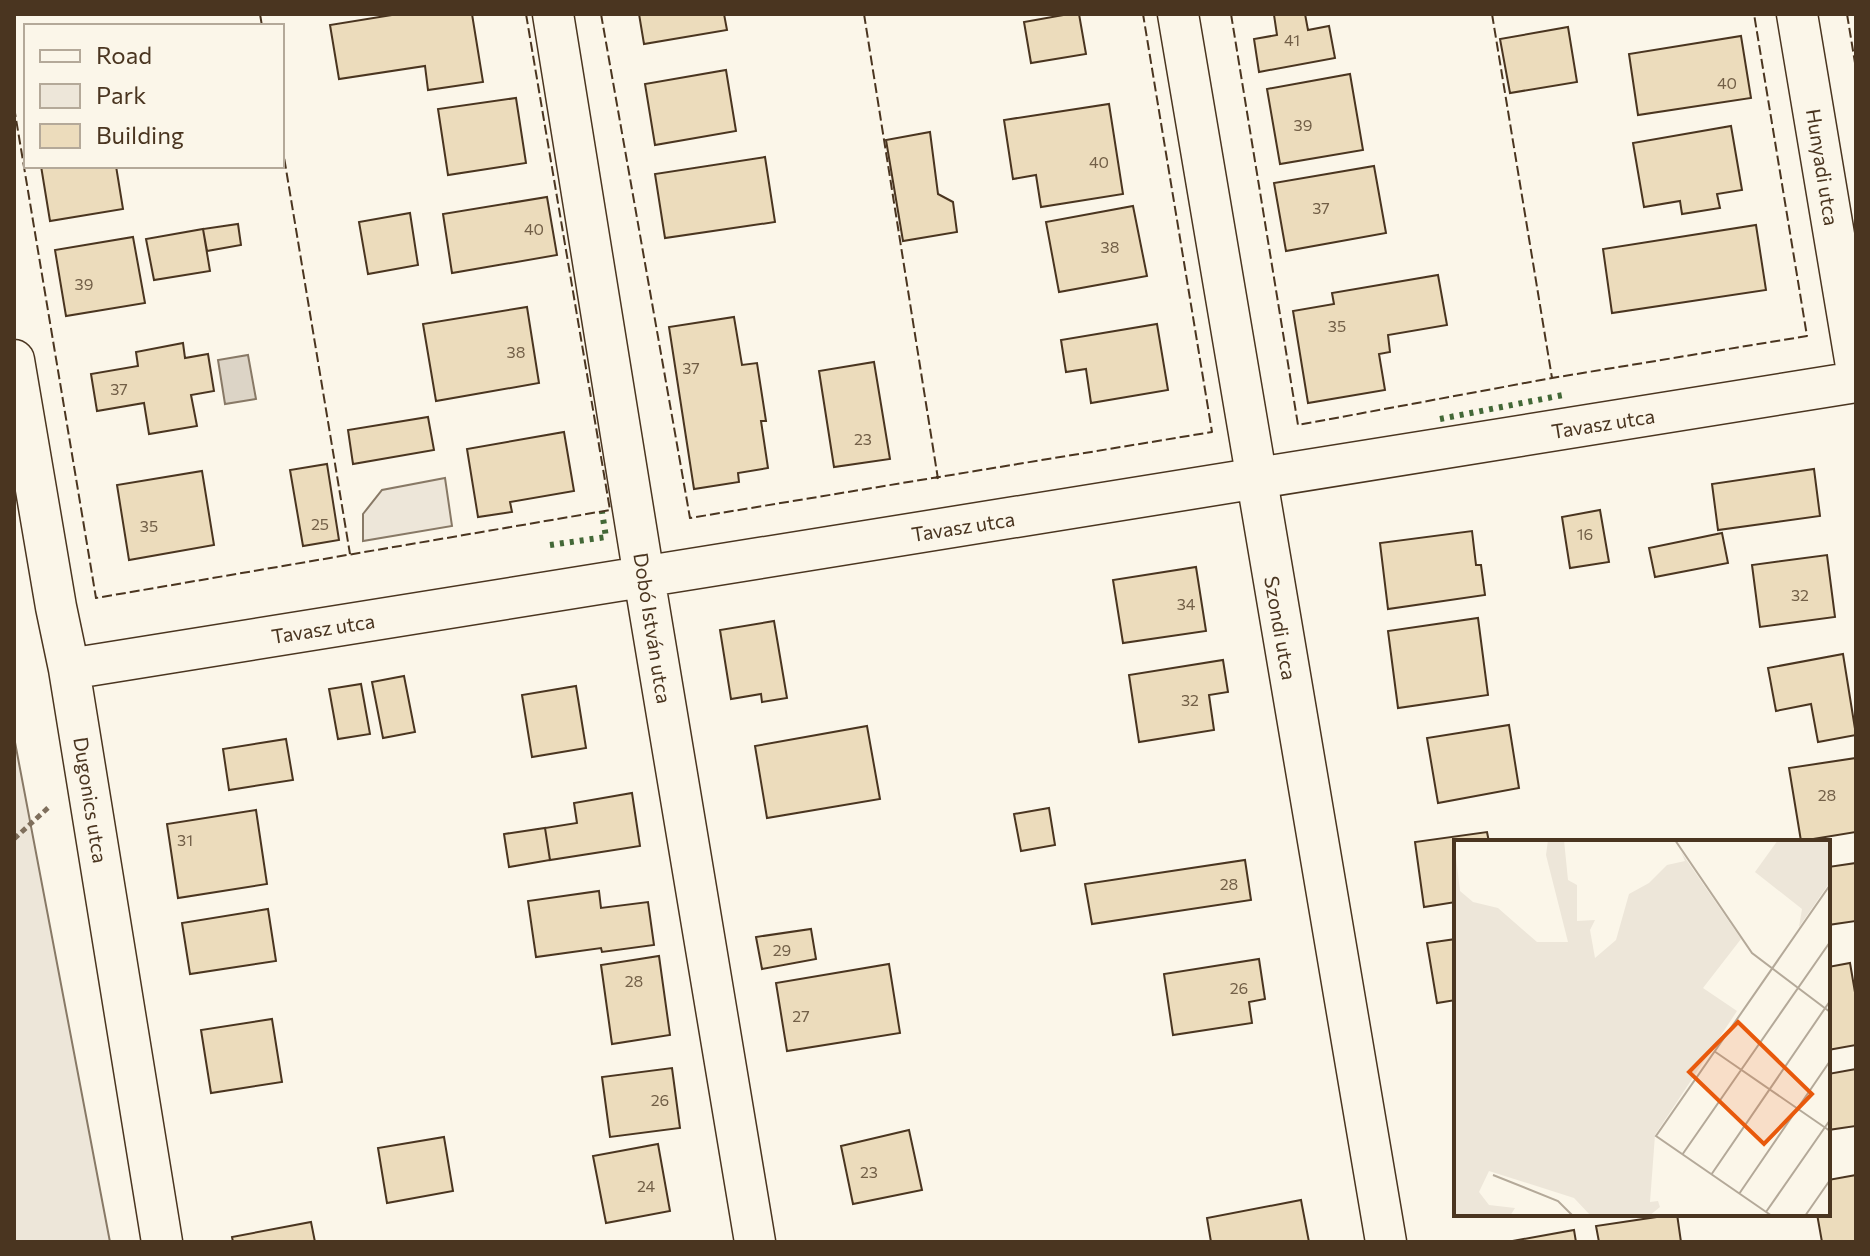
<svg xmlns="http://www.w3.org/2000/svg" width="1870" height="1256" font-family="Commissioner,sans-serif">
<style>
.green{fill:#ede6d9;stroke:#887966;stroke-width:2}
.water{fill:#dcd4c6;stroke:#887966;stroke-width:2}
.building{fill:#ecdcbc;stroke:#4a3520;stroke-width:2}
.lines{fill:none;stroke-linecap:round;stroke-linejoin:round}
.minor-casing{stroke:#4a3520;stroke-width:43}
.path{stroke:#7f6f5c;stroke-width:5;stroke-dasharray:6 4;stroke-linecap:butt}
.minor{stroke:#fbf6e9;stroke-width:40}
.hedge{stroke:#436837;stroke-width:6;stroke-dasharray:4 6;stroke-linecap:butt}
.fence{stroke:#4a3520;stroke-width:2;stroke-dasharray:10 4;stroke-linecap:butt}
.labels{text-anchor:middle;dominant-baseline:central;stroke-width:6;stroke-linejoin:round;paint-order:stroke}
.number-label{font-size:16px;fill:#725f47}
.street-label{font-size:20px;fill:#4a3520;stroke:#fbf6e9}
.inset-road{fill:none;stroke:#b4a999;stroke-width:2}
.view{fill:#e8590c;fill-opacity:0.15;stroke:#e8590c;stroke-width:4}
.inset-edge{fill:none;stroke:#4a3520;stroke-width:4}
</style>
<rect width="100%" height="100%" fill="#fbf6e9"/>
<path class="green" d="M 445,478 L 452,526 L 363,541 L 363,514 L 382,490 Z
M 14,737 L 110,1242 L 14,1242 Z"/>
<path class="water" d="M 248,355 L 256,399 L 225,404 L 218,360 Z"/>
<path class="building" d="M 398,14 L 472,14 L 483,82 L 428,90 L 425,66 L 339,79 L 330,25 Z
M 639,14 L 724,14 L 727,30 L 644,44 Z
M 1069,14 L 1079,14 L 1086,54 L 1031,63 L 1024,22 Z
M 1305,14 L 1308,30 L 1329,26 L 1335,58 L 1259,72 L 1254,39 L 1277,35 L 1274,15 Z
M 1568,27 L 1577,82 L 1510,93 L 1500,39 Z
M 1741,36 L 1751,98 L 1638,115 L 1629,54 Z
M 726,70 L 736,131 L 655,145 L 645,84 Z
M 1350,74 L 1363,150 L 1280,164 L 1267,89 Z
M 516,98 L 526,163 L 448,175 L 438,109 Z
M 1109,104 L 1123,194 L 1041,207 L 1036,175 L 1013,179 L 1004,120 Z
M 1731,126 L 1742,190 L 1717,194 L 1720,208 L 1682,214 L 1680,201 L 1644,207 L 1633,143 Z
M 930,132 L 938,194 L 953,202 L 957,232 L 903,241 L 886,140 Z
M 765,157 L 775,222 L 665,238 L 655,174 Z
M 41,166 L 116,166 L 123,209 L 50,221 Z
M 1374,166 L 1386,233 L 1286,251 L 1274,183 Z
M 547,197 L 557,255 L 452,273 L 443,214 Z
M 1133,206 L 1147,276 L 1059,292 L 1046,222 Z
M 410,213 L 418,265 L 368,274 L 359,222 Z
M 238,224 L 241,245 L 207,251 L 203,229 Z
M 1756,225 L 1766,290 L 1612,313 L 1603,249 Z
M 203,229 L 210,271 L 154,280 L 146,239 Z
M 133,237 L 145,303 L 66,316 L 55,250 Z
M 1438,275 L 1447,325 L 1388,335 L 1390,352 L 1379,354 L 1385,390 L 1308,403 L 1293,311 L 1334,304 L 1332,293 Z
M 527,307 L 539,383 L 436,401 L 423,324 Z
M 734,317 L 742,365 L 757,363 L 766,421 L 761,421 L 768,468 L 738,473 L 739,482 L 694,489 L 669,327 Z
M 1157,324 L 1168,390 L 1091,403 L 1086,369 L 1066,372 L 1061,340 Z
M 183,343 L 185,358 L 208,354 L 214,391 L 191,395 L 197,426 L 149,434 L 144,403 L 97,411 L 91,374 L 138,366 L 136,352 Z
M 874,362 L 890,459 L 834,467 L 819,371 Z
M 428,417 L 434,450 L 353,464 L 348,430 Z
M 564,432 L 574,491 L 510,502 L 512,512 L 478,517 L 467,449 Z
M 327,464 L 339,540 L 303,546 L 290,470 Z
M 1814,469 L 1820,516 L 1718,530 L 1712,484 Z
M 202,471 L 214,545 L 129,560 L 117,485 Z
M 1600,510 L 1609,562 L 1570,568 L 1562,517 Z
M 1472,531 L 1476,565 L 1481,565 L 1485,595 L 1388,609 L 1380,543 Z
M 1722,533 L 1728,563 L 1655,577 L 1649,548 Z
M 1827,555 L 1835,617 L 1760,627 L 1752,565 Z
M 1196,567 L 1206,631 L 1123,643 L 1113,580 Z
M 1478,618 L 1488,695 L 1398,708 L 1388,631 Z
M 774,621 L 787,698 L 762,702 L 761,694 L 731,699 L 720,630 Z
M 1843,654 L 1856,735 L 1818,742 L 1811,704 L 1776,711 L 1768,668 Z
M 1223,660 L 1228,692 L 1209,695 L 1214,730 L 1139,742 L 1129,675 Z
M 404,676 L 415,732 L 383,738 L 372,682 Z
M 361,684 L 370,734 L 338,739 L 329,689 Z
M 576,686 L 586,748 L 532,757 L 522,695 Z
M 1509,725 L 1519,788 L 1438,803 L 1427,738 Z
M 867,726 L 880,799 L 767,818 L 755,746 Z
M 286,739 L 293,780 L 229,790 L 223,749 Z
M 1856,758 L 1856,832 L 1801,841 L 1789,768 Z
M 632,793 L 640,846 L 550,860 L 545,828 L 577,823 L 574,803 Z
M 1049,808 L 1055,845 L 1021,851 L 1014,814 Z
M 256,810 L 267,884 L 178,898 L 167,824 Z
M 545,828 L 550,860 L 509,867 L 504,834 Z
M 1487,832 L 1489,842 L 1456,842 L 1456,902 L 1424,907 L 1415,842 Z
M 1245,860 L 1251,900 L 1092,924 L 1085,884 Z
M 1856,863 L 1856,921 L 1828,925 L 1828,867 Z
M 599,891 L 601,908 L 648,902 L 654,945 L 602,952 L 601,948 L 536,957 L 528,901 Z
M 268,909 L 276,961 L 190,974 L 182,923 Z
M 811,929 L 816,959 L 762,969 L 756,937 Z
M 1456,939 L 1456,1000 L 1437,1003 L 1427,943 Z
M 659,956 L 670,1035 L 612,1044 L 601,965 Z
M 1259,959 L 1265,999 L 1249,1002 L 1252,1023 L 1173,1035 L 1164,974 Z
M 1850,963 L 1856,998 L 1856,1045 L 1828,1050 L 1828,967 Z
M 889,964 L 900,1033 L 787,1051 L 776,983 Z
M 272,1019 L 282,1082 L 211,1093 L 201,1030 Z
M 672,1068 L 680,1128 L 610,1137 L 602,1077 Z
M 1856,1069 L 1856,1126 L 1828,1130 L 1828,1074 Z
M 909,1130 L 922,1190 L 853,1204 L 841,1146 Z
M 444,1137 L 453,1191 L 387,1203 L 378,1148 Z
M 658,1144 L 670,1211 L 606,1223 L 593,1156 Z
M 1856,1175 L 1856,1242 L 1822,1242 L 1817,1214 L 1828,1214 L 1828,1180 Z
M 1301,1200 L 1309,1242 L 1211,1242 L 1207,1218 Z
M 1677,1214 L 1681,1242 L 1599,1242 L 1596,1226 Z
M 311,1222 L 315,1242 L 233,1242 L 232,1237 Z
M 1574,1230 L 1576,1242 L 1507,1242 Z"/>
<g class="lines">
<defs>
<path id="minor" d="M 553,14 L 644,577 L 755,1242
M 1178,14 L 1386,1242
M 1797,14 L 1856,366
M 14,360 L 56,607 L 69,669 L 162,1242
M 69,669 L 1856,382"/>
</defs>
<use href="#minor" class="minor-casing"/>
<path class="path" d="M 14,839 L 49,807"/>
<use href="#minor" class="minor"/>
<path class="hedge" d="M 1440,419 L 1563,395
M 550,545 L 606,537 L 602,512"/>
<path class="fence" d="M 260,14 L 262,26
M 601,14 L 690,518 L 1212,432 L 1143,14
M 864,14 L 938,479
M 1231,14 L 1298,425 L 1552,378 L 1807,336 L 1754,14
M 1492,14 L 1552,378
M 1847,14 L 1856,69
M 14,107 L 96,598 L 610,510 L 526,14
M 282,145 L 350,554"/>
</g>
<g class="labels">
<g class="number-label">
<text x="1292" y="39">41</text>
<text x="1727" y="82">40</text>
<text x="1303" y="124">39</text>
<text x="1099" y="161">40</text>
<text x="1321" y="207">37</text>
<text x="534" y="228">40</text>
<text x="1110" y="246">38</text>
<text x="84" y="283">39</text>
<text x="1337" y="325">35</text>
<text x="516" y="351">38</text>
<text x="691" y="367">37</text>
<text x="119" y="388">37</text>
<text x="863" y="438">23</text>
<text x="320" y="523">25</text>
<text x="149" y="525">35</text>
<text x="1585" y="533">16</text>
<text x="1800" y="594">32</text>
<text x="1186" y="603">34</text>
<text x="1190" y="699">32</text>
<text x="1827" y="794">28</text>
<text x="185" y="839">31</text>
<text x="1229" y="883">28</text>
<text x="782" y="949">29</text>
<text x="634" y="980">28</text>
<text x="1239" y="987">26</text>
<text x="801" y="1015">27</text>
<text x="660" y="1099">26</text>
<text x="869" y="1171">23</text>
<text x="646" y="1185">24</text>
</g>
<g class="street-label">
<text transform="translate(1823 167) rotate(81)">Hunyadi utca</text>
<text transform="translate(1603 423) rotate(-9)">Tavasz utca</text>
<text transform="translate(963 526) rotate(-9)">Tavasz utca</text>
<text transform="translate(323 628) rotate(-9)">Tavasz utca</text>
<text transform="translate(653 628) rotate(81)">Dobó István utca</text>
<text transform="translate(1281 628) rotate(80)">Szondi utca</text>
<text transform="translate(91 800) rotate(81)">Dugonics utca</text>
</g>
</g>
<g transform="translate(1454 840)">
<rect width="376" height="376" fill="#fbf6e9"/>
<path d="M 0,0 L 6,51 L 19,62 L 44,68 L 83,102 L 114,102 L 92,15 L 94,0 L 110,0 L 114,40 L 123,45 L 123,81 L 141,80 L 136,90 L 141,118 L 162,100 L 175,54 L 195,43 L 213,25 L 231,21 L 227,12 L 287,99 L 249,148 L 283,171 L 201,295 L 196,362 L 204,361 L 206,367 L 195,376 L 137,376 L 120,358 L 35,331 L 25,352 L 35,365 L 61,368 L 56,376 L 0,376 ZM 324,0 L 376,0 L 376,42 L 345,87 L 348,69 L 301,32 Z" fill="#ede6d9"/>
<path class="inset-road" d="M 221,0 L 298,113 L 376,172M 260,211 L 376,291M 228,315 L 376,102M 39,335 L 104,361 L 119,376M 257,335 L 376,161M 285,354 L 376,221M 312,372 L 376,280M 318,376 L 202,296 L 376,45M 351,376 L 376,340"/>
<path class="view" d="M 284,182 L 358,254 L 310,304 L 235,232 Z"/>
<rect width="376" height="376" class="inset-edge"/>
</g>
<rect width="1870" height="1256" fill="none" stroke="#4a3520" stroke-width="32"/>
<rect x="24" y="24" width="260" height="144" fill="#fbf6e9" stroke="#b4a999" stroke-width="2"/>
<rect x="40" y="50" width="40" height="12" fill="#fbf6e9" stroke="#b4a999" stroke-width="2"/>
<text x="96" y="64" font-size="24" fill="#4a3520">Road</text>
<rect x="40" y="84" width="40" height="24" fill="#ede6d9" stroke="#b4a999" stroke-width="2"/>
<text x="96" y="104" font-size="24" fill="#4a3520">Park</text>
<rect x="40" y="124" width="40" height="24" fill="#ecdcbc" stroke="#b4a999" stroke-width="2"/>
<text x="96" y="144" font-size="24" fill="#4a3520">Building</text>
</svg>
